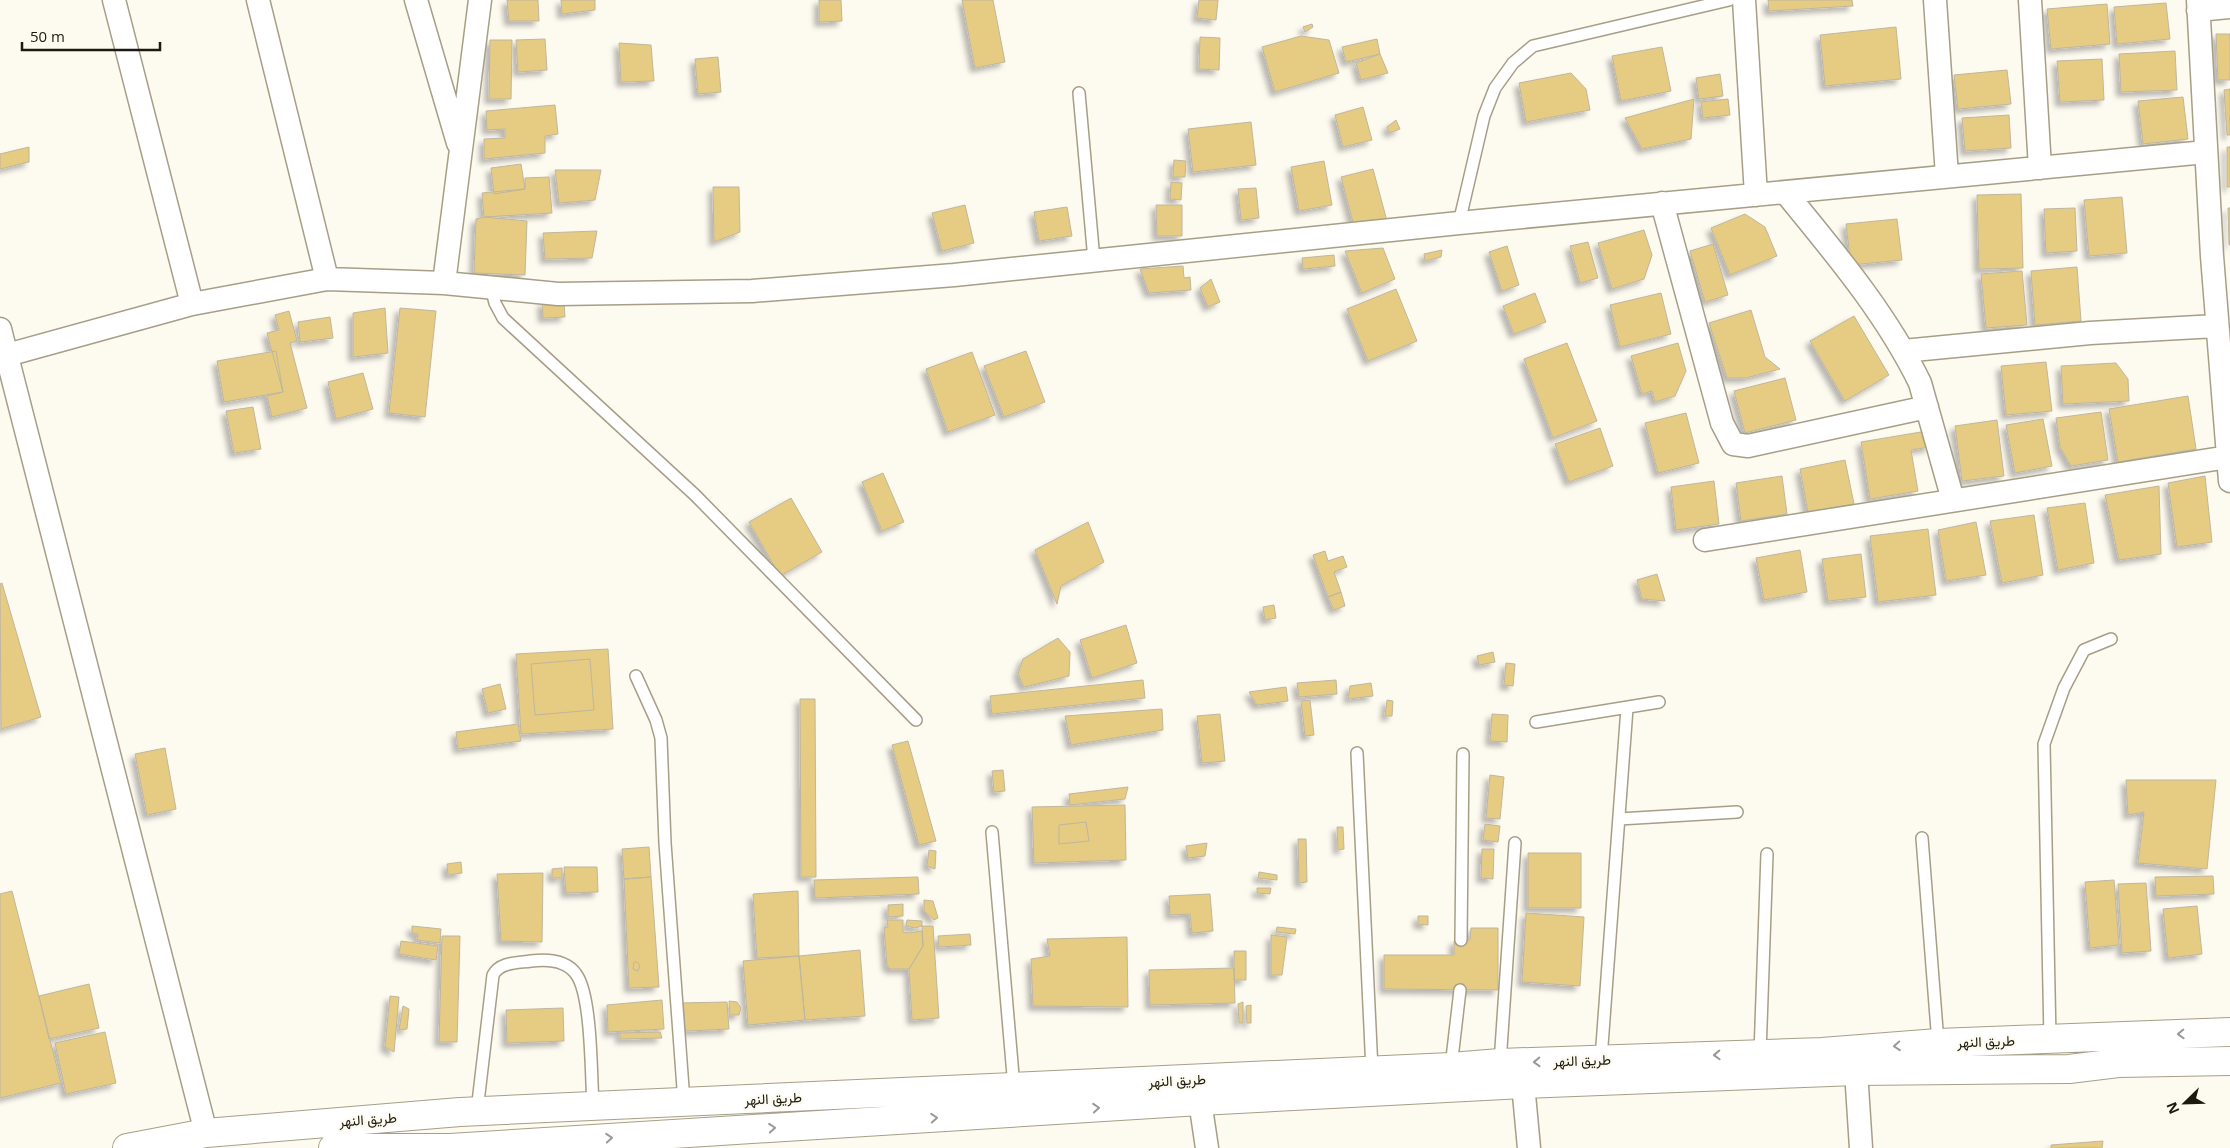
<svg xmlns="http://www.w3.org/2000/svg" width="2230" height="1148" font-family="'Open Sans',Vazirmatn,sans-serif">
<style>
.building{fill:#e6cb82;stroke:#bfb69f;filter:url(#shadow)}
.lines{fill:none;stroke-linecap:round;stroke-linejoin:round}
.service-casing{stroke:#a69e87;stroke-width:14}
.minor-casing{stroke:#a69e87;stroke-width:25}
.primary-casing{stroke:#a69e87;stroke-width:30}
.service{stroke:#fff;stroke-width:11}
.minor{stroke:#fff;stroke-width:22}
.primary{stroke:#fff;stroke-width:28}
.oneway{stroke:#999893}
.labels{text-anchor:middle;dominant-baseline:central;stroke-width:4.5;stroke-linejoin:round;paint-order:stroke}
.street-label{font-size:14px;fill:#1c1910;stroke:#fdfaf0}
</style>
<defs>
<filter id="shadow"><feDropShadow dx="-4.5" dy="4.5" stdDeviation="2.5" flood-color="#0004"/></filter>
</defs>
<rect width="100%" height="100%" fill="#fdfaf0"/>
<path class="building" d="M 507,0 L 538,0 L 539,21 L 509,21 Z
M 561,0 L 595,0 L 595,10 L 562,14 Z
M 819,0 L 841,0 L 842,21 L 819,22 Z
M 962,0 L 993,0 L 1005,62 L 975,68 Z
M 1199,0 L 1218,0 L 1216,20 L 1197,18 Z
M 1768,0 L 1852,0 L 1853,6 L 1769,11 Z
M 2166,3 L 2170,39 L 2117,44 L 2114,7 Z
M 2107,4 L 2110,44 L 2051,49 L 2047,9 Z
M 1312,24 L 1313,27 L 1305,32 L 1303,27 Z
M 1896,27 L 1901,79 L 1825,86 L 1820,35 Z
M 2216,34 L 2230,34 L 2230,80 L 2218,80 Z
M 1301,36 L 1329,40 L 1339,73 L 1275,92 L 1262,47 Z
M 1200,37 L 1220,38 L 1219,70 L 1199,69 Z
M 545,39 L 547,70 L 518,72 L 516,40 Z
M 1377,39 L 1380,54 L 1346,62 L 1342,47 Z
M 490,40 L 512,40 L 511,99 L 489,99 Z
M 619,43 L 651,45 L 654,81 L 621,82 Z
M 1662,47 L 1671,91 L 1621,101 L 1612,56 Z
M 2175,51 L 2177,90 L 2121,92 L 2119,54 Z
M 1380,54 L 1388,73 L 1361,80 L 1356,63 Z
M 718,57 L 721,92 L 698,94 L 695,59 Z
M 2102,59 L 2104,100 L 2060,102 L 2057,61 Z
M 2007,70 L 2011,104 L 1958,109 L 1954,75 Z
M 1571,73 L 1586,89 L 1590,110 L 1526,122 L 1519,83 Z
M 1720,74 L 1723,96 L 1699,99 L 1696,78 Z
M 2230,89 L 2230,135 L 2227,135 L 2224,90 Z
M 2183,97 L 2188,139 L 2143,144 L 2138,101 Z
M 1694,99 L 1691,139 L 1642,149 L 1625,118 Z
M 1728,99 L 1730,115 L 1703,118 L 1701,102 Z
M 555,105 L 558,134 L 545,136 L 545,153 L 484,159 L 484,139 L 505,138 L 505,129 L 487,130 L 486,111 Z
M 1363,107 L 1372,140 L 1343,147 L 1335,115 Z
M 2009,115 L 2011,148 L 1965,151 L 1962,118 Z
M 1396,120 L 1400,129 L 1390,133 L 1387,127 Z
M 1251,122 L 1256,165 L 1193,172 L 1188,129 Z
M 29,147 L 29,162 L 0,169 L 0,154 Z
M 2227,147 L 2230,147 L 2230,187 L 2227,187 Z
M 1174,160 L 1186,161 L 1185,177 L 1173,177 Z
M 1324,161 L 1332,205 L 1299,211 L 1291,167 Z
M 521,164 L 525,189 L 494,194 L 491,168 Z
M 1373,169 L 1387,221 L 1355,230 L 1341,177 Z
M 555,170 L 601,170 L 595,200 L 559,203 Z
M 549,177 L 552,213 L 484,217 L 482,193 L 525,189 L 525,178 Z
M 1171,182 L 1182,183 L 1181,200 L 1170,199 Z
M 713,187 L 739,187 L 740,232 L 714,242 Z
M 1256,188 L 1259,218 L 1241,220 L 1238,189 Z
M 2021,194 L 2023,268 L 1979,269 L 1977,195 Z
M 2122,197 L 2127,253 L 2089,256 L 2084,200 Z
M 965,205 L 974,243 L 942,251 L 932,213 Z
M 1156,205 L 1182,205 L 1182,236 L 1157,236 Z
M 1067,207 L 1072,236 L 1039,241 L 1034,212 Z
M 2075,208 L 2077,251 L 2046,253 L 2044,209 Z
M 2228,208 L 2230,208 L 2230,245 L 2229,245 Z
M 1745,214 L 1765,227 L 1777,256 L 1730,275 L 1711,228 Z
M 484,217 L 527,221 L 525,275 L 474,273 L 476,219 Z
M 1897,219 L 1902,260 L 1851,265 L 1846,224 Z
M 1644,230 L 1652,255 L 1644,279 L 1612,289 L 1598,243 Z
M 597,231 L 592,258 L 545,259 L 543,233 Z
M 1588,242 L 1598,278 L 1580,283 L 1570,246 Z
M 1713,244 L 1728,295 L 1705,302 L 1690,251 Z
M 1507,246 L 1519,285 L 1502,291 L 1489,252 Z
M 1383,248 L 1395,279 L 1362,293 L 1345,251 Z
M 1442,250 L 1441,257 L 1425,261 L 1424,254 Z
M 1334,255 L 1335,266 L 1303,269 L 1302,258 Z
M 1183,266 L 1184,278 L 1190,277 L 1191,290 L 1149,293 L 1140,269 Z
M 2077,267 L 2081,321 L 2035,325 L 2031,271 Z
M 2022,271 L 2027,325 L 1986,328 L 1981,274 Z
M 1211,279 L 1220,302 L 1208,307 L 1200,288 Z
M 1396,289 L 1417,341 L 1368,361 L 1347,309 Z
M 1535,293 L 1546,322 L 1514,334 L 1503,306 Z
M 1661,293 L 1671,334 L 1620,347 L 1610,305 Z
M 542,302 L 564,302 L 565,317 L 543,318 Z
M 385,308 L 388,353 L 353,357 L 353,313 Z
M 400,308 L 436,311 L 425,417 L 389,413 Z
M 1751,310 L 1765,357 L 1780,369 L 1746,378 L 1727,378 L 1709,323 Z
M 289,311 L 297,341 L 290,343 L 307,408 L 272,417 L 267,396 L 283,392 L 267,333 L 279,330 L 275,315 Z
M 1854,316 L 1889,375 L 1845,401 L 1810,341 Z
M 330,317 L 333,338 L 300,342 L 298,322 Z
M 1567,343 L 1597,421 L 1553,438 L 1524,359 Z
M 1678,343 L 1686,371 L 1675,396 L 1655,402 L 1652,391 L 1642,394 L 1631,356 Z
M 276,351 L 283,392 L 224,402 L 217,361 Z
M 1026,351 L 1045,402 L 1004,417 L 984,366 Z
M 972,352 L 995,415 L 948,432 L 926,369 Z
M 2046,362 L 2052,411 L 2006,415 L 2001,366 Z
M 2116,363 L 2128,379 L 2129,401 L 2063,404 L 2061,366 Z
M 363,373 L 373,409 L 336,419 L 328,382 Z
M 1785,378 L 1796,420 L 1745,433 L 1734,391 Z
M 2188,396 L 2196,449 L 2118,462 L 2109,409 Z
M 253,407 L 261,449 L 234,453 L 226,411 Z
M 2101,412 L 2108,460 L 2071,466 L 2060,447 L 2056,418 Z
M 1686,413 L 1699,463 L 1658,473 L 1645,423 Z
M 2043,419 L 2052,466 L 2015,473 L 2006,425 Z
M 1997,420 L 2004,476 L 1962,481 L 1955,426 Z
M 1600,428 L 1613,466 L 1569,482 L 1555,444 Z
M 1927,431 L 1930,447 L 1911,450 L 1918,491 L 1870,499 L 1861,442 Z
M 1845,460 L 1854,504 L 1808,512 L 1800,469 Z
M 883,473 L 904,522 L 882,531 L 862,482 Z
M 1782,476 L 1787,514 L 1741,521 L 1736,483 Z
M 2205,476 L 2212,542 L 2177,547 L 2168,483 Z
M 1714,481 L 1719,524 L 1676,530 L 1671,487 Z
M 2159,486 L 2161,554 L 2119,560 L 2105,495 Z
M 791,498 L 822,552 L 780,576 L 749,522 Z
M 2085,503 L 2094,563 L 2058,570 L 2047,508 Z
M 2034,515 L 2043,575 L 2002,583 L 1990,521 Z
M 1088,522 L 1104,562 L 1061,586 L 1057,604 L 1035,550 Z
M 1976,522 L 1986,575 L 1946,581 L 1938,530 Z
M 1928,529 L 1936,595 L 1878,602 L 1870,536 Z
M 1800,550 L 1807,592 L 1764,600 L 1756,558 Z
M 1325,551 L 1328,561 L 1343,556 L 1347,567 L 1334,572 L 1341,592 L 1328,597 L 1313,555 Z
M 1861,554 L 1866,597 L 1828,601 L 1822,559 Z
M 1657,574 L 1665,601 L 1642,599 L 1637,580 Z
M 2,583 L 41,717 L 1,729 L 0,584 Z
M 1341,592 L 1345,606 L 1334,610 L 1328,597 Z
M 1274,605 L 1276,618 L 1265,620 L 1263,607 Z
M 1126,625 L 1137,663 L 1092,678 L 1080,640 Z
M 1058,638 L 1070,652 L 1069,676 L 1024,687 L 1018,674 L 1023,659 Z
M 608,649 L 613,729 L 521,734 L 516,654 Z
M 1493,652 L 1495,662 L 1479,665 L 1477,656 Z
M 590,659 L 594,710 L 535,715 L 531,664 Z
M 1506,663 L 1515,664 L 1513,686 L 1504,685 Z
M 1143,680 L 1145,698 L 992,714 L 990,696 Z
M 1336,680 L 1337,694 L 1299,697 L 1297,683 Z
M 1371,683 L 1373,696 L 1348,699 L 1350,686 Z
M 500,684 L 506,709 L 488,713 L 482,689 Z
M 1286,687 L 1288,701 L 1257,705 L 1249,692 Z
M 800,699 L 815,699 L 816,877 L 801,877 Z
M 1310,700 L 1314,735 L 1305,736 L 1301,701 Z
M 1387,700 L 1393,701 L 1392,716 L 1385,716 Z
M 1162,709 L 1163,730 L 1071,745 L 1065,716 Z
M 1220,714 L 1225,761 L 1202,763 L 1197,716 Z
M 1492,714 L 1508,715 L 1507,742 L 1490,741 Z
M 518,724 L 521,741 L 458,749 L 456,732 Z
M 908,741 L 936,841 L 919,845 L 892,745 Z
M 165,748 L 176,809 L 147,815 L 135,754 Z
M 1003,770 L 1005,791 L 994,792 L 992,771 Z
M 1490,775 L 1504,777 L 1500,819 L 1486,818 Z
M 2126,780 L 2216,780 L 2207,869 L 2138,863 L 2144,812 L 2128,815 Z
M 1128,787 L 1125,799 L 1070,805 L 1069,794 Z
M 1125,805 L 1126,860 L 1034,863 L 1032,807 Z
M 1086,822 L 1089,841 L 1059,844 L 1059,825 Z
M 1485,824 L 1500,826 L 1498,842 L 1483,840 Z
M 1337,827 L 1343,827 L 1344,849 L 1338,850 Z
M 1298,839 L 1306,839 L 1307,882 L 1299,883 Z
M 1207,843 L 1205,856 L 1188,858 L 1186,846 Z
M 649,847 L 651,877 L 624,879 L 622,849 Z
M 1482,849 L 1494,849 L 1493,879 L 1481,878 Z
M 929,850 L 936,851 L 935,869 L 927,866 Z
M 1528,853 L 1581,853 L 1581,908 L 1528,908 Z
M 461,862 L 462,873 L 448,875 L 447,864 Z
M 564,867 L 597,867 L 598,892 L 566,893 Z
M 562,868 L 562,878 L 552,878 L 552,869 Z
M 1259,872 L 1277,875 L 1277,880 L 1258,878 Z
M 543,873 L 542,942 L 501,941 L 497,874 Z
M 2213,876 L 2214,894 L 2156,896 L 2155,877 Z
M 651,877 L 659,987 L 629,988 L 624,879 Z
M 918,877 L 919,894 L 815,898 L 814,880 Z
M 2114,880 L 2119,945 L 2090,948 L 2085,882 Z
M 2146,883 L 2151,951 L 2122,953 L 2118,884 Z
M 1257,888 L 1271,888 L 1270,894 L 1257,893 Z
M 12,891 L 61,1083 L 0,1098 L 0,894 Z
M 798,891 L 799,956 L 757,958 L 753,894 Z
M 1210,894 L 1213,931 L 1192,933 L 1190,914 L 1170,915 L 1169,896 Z
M 924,900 L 933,901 L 938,918 L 934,920 L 924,911 Z
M 903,904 L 903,916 L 888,917 L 888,905 Z
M 2197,906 L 2202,954 L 2168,958 L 2163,909 Z
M 1526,913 L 1584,917 L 1580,986 L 1522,982 Z
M 1418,916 L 1428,916 L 1428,925 L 1418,924 Z
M 887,920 L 903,920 L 903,932 L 909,933 L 922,931 L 923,946 L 909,969 L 890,969 L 887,965 L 884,928 L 888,927 Z
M 907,920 L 922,921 L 922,926 L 915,928 L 906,926 Z
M 412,926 L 441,929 L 440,943 L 417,940 L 418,934 L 412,933 Z
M 922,926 L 933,926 L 939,1018 L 912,1020 L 909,969 L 923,946 Z
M 1277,927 L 1296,929 L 1295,934 L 1276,932 Z
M 1471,928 L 1498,928 L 1498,990 L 1384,989 L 1384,955 L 1454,955 L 1454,941 L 1470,940 Z
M 970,934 L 971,945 L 939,947 L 938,936 Z
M 1271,935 L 1287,937 L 1282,975 L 1271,975 Z
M 442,936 L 460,936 L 457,1042 L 439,1042 Z
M 1127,937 L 1128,1007 L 1033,1006 L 1031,959 L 1050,956 L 1047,939 Z
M 401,941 L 438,946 L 436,960 L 399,954 Z
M 860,950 L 865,1016 L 805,1020 L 799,956 Z
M 1234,951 L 1246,951 L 1246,980 L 1234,980 Z
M 799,956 L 805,1020 L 748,1025 L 743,961 Z
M 634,962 L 637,962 L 640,965 L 638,971 L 633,969 Z
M 1234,968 L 1235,1003 L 1150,1005 L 1149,970 Z
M 89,984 L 99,1028 L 49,1039 L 39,996 Z
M 390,996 L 399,997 L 394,1052 L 385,1047 Z
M 662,1000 L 664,1029 L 608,1032 L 607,1005 Z
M 729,1001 L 737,1002 L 741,1008 L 739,1015 L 730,1015 Z
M 727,1002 L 729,1029 L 687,1031 L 682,1027 L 680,1003 Z
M 1243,1002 L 1243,1023 L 1239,1023 L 1238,1004 Z
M 1251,1005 L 1251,1023 L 1247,1023 L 1246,1006 Z
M 403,1006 L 409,1009 L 407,1029 L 399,1030 Z
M 563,1008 L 564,1041 L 507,1043 L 506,1010 Z
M 105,1032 L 116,1083 L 66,1094 L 55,1043 Z
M 660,1032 L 662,1038 L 620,1039 L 620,1033 Z
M 2103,1141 L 2102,1148 L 2051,1148 L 2051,1145 Z"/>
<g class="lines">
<defs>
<path id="service" d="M 1079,93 L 1094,260
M 1459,223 L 1484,116 L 1495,88 L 1513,63 L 1533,46 L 1729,0
M 491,287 L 495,303 L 503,318 L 695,495 L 916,720
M 636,676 L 656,720 L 661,738 L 665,843 L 684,1102
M 1536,722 L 1659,702
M 1357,753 L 1372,1070
M 1619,819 L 1737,812
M 992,832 L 1014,1087
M 1922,838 L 1938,1043
M 1461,940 L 1463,754
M 2050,1039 L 2044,744 L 2064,688 L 2084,650 L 2111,639
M 1760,1054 L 1767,854
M 1601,1059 L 1627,708
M 1500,1063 L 1515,843
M 1451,1067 L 1460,990
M 477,1111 L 493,975 C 500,962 517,963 531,961 C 547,959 566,960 576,974 C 592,995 591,1076 593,1106"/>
<path id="minor" d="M 114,0 L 192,304
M 258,0 L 327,279
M 416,0 L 458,143
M 1744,0 L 1756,195
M 1935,0 L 1947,176
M 2030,0 L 2040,168
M 2198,0 L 2212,256 L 2230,481
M 2198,10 L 2230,7
M 1785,192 C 1834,252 1886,313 1920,383 L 1953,500
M 1662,203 L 1722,423 L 1733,444 L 1748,446 L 1927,407
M 444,283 L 480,0
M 0,329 L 206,1133
M 1903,351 L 2090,333 L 2216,326
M 0,357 L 192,304 L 327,279 L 444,283 L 558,294 L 752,291 L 954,275 L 1459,223 L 2206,152
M 1705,540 L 2228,457
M 1856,1071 L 1861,1148
M 1523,1084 L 1529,1148
M 1200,1101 L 1207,1148"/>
<path id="primary" d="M 127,1148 L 206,1133 L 460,1112 L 1451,1067 L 1500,1063 L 1822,1052 L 1938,1043 L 2230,1032
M 333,1148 L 450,1148 L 1200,1101 L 1523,1084 L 1856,1071 L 2069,1069 L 2118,1063 L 2230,1061"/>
</defs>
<use href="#service" class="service-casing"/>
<use href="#minor" class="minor-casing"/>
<use href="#primary" class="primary-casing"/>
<use href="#service" class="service"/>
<use href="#minor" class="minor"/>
<use href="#primary" class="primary"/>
</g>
<defs><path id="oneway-chevron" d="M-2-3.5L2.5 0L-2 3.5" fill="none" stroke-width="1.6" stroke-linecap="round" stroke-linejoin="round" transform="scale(1.25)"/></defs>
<g class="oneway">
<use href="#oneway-chevron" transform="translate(2181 1034) rotate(178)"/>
<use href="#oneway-chevron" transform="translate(1897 1046) rotate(176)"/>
<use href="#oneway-chevron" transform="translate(1717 1055) rotate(178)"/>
<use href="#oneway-chevron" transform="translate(1537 1062) rotate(178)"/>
<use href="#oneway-chevron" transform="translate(1096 1108) rotate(-4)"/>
<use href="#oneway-chevron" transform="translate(934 1118) rotate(-4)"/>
<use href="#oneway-chevron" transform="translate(772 1128) rotate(-4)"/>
<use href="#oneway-chevron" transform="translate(609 1138) rotate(-4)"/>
</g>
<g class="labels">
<g class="street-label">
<text transform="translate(1986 1041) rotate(-2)">طريق النهر</text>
<text transform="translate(1582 1060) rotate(-2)">طريق النهر</text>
<text transform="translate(1177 1080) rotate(-3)">طريق النهر</text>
<text transform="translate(773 1098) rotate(-3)">طريق النهر</text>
<text transform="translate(368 1119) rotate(-4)">طريق النهر</text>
</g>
</g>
<g transform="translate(2185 1103) rotate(247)" stroke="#fdfaf0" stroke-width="4" paint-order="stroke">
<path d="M0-4L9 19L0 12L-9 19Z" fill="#1c1910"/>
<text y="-8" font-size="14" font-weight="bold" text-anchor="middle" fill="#1c1910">N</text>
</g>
<path d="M22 42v8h138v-8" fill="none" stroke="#1c1910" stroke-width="2.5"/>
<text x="30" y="42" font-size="15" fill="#1c1910" stroke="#fdfaf0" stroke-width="4" paint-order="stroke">50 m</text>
</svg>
